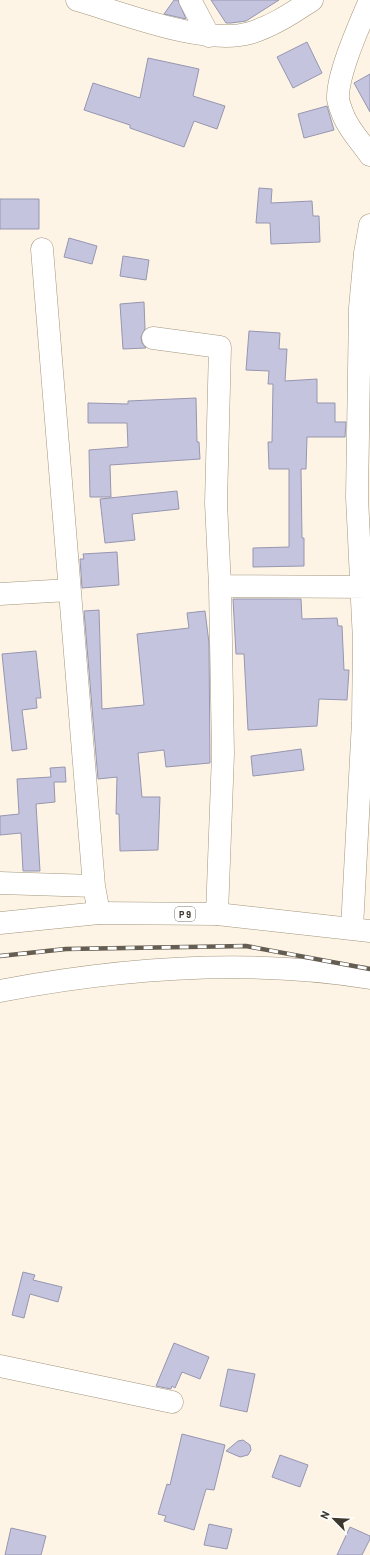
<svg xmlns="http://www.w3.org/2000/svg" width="370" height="1555" font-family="Barlow,sans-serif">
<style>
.building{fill:#c4c4df;stroke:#9696b0}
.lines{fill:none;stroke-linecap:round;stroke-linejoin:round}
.minor-casing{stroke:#a3957d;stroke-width:23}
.major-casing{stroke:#a3957d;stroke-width:23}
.minor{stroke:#fff;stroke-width:22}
.major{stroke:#fff;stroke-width:22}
.rail-casing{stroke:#645d52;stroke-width:4.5}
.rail{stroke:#fff;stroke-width:3;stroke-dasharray:9;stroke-linecap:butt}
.labels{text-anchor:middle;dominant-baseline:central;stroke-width:3;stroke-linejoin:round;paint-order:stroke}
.shield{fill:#fff;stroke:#77736c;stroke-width:1}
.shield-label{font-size:9px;font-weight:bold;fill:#3d372d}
</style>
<rect width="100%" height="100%" fill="#fef4e5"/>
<path class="building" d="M 174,0 L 178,0 L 186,19 L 164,14 Z
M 211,0 L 279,0 L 246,21 L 231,23 L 226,23 Z
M 307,42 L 322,73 L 293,88 L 277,57 Z
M 148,58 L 199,69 L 193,96 L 225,106 L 217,129 L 194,121 L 184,147 L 130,128 L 130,125 L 84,110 L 93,83 L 140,98 Z
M 370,74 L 370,112 L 354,83 Z
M 327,106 L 334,130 L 304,138 L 298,114 Z
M 259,188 L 272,189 L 271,203 L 312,201 L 313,216 L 319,216 L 320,242 L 271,244 L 270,223 L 256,223 Z
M 0,199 L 39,199 L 39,229 L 0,229 Z
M 69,238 L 97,246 L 92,264 L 64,257 Z
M 123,256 L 149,260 L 146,280 L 120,276 Z
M 144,302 L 145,329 L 141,337 L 142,343 L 146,348 L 123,349 L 120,304 Z
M 249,331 L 280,333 L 279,349 L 287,349 L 285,381 L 317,379 L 317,403 L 335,403 L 335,422 L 346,422 L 345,437 L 307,437 L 306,469 L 301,469 L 302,538 L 304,538 L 304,566 L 253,567 L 253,548 L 289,547 L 289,469 L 269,469 L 268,442 L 272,442 L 273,384 L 268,384 L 269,371 L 246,370 Z
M 196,398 L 197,442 L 199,442 L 200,459 L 110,465 L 111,497 L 90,497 L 89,450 L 128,447 L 127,423 L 88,423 L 88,403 L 128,404 L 128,401 Z
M 177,491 L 179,509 L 132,514 L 135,540 L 105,543 L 100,499 Z
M 117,552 L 119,585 L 82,588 L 80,559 L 84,559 L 83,554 Z
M 233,599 L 301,599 L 302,619 L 337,618 L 338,626 L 342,626 L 344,670 L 349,670 L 347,700 L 319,699 L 317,726 L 248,730 L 244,654 L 236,654 Z
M 99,610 L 102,709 L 144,705 L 137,634 L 189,628 L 187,613 L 205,611 L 209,643 L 210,763 L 166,767 L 164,750 L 138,753 L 142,797 L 160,797 L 158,850 L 120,851 L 119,814 L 116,814 L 117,777 L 98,779 L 84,611 Z
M 36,651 L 41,698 L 36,698 L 37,708 L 22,710 L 27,749 L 12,751 L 2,654 Z
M 301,749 L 304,770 L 253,776 L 251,756 Z
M 65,767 L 66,782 L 54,782 L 55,802 L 36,804 L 40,871 L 23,871 L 21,833 L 0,835 L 0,816 L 19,814 L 17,779 L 51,777 L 50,768 Z
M 23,1272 L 35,1275 L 33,1280 L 62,1287 L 58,1302 L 30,1294 L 24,1318 L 12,1315 Z
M 174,1343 L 209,1357 L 200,1379 L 182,1372 L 175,1388 L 172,1386 L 171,1389 L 156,1386 Z
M 228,1369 L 255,1374 L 247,1412 L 220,1406 Z
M 182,1434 L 225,1445 L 214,1490 L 206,1489 L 194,1530 L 164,1521 L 166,1516 L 158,1514 L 167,1484 L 170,1485 Z
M 243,1440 L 250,1445 L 251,1450 L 248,1455 L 240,1457 L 226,1451 L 238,1441 Z
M 280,1455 L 308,1465 L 300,1487 L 272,1477 Z
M 209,1524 L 232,1529 L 227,1549 L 204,1545 Z
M 350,1527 L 370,1536 L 370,1539 L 362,1555 L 337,1555 Z
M 11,1528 L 46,1536 L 41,1555 L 5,1555 Z"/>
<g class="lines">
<defs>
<path id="minor" d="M 77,0 C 123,13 204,46 250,33 C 273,26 292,13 312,0
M 190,0 L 209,36
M 370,0 C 360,24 337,74 338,99 C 339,105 342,112 344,117 C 350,131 361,142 370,155
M 42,249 L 94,886
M 153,338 L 220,347 L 216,503 L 220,586 L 223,754 L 217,914
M 220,586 L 370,587
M 0,594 L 69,590
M 0,883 L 94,886 L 99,913
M 352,928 L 363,721 L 364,641 L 357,497 L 360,308 L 365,253 L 370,225
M 0,991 C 121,968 248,958 370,978
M 0,1366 L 172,1402"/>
<path id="major" d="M 0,923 L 99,913 L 217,914 L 370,931"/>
</defs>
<use href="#minor" class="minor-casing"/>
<use href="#major" class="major-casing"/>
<use href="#minor" class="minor"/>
<use href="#major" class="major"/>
<defs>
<path id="rail" d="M 0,956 L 66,949 L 246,946 L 370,969"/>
</defs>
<use href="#rail" class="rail-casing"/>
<use href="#rail" class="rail"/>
</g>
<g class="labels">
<rect class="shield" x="175" y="907" width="20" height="14" rx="3"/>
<g class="shield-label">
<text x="185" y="914">P 9</text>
</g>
</g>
<g transform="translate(334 1519) rotate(294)" stroke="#ffffff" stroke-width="3" paint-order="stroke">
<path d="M0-3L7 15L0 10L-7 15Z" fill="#3d372d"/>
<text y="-6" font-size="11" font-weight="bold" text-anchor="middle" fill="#3d372d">N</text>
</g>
</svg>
